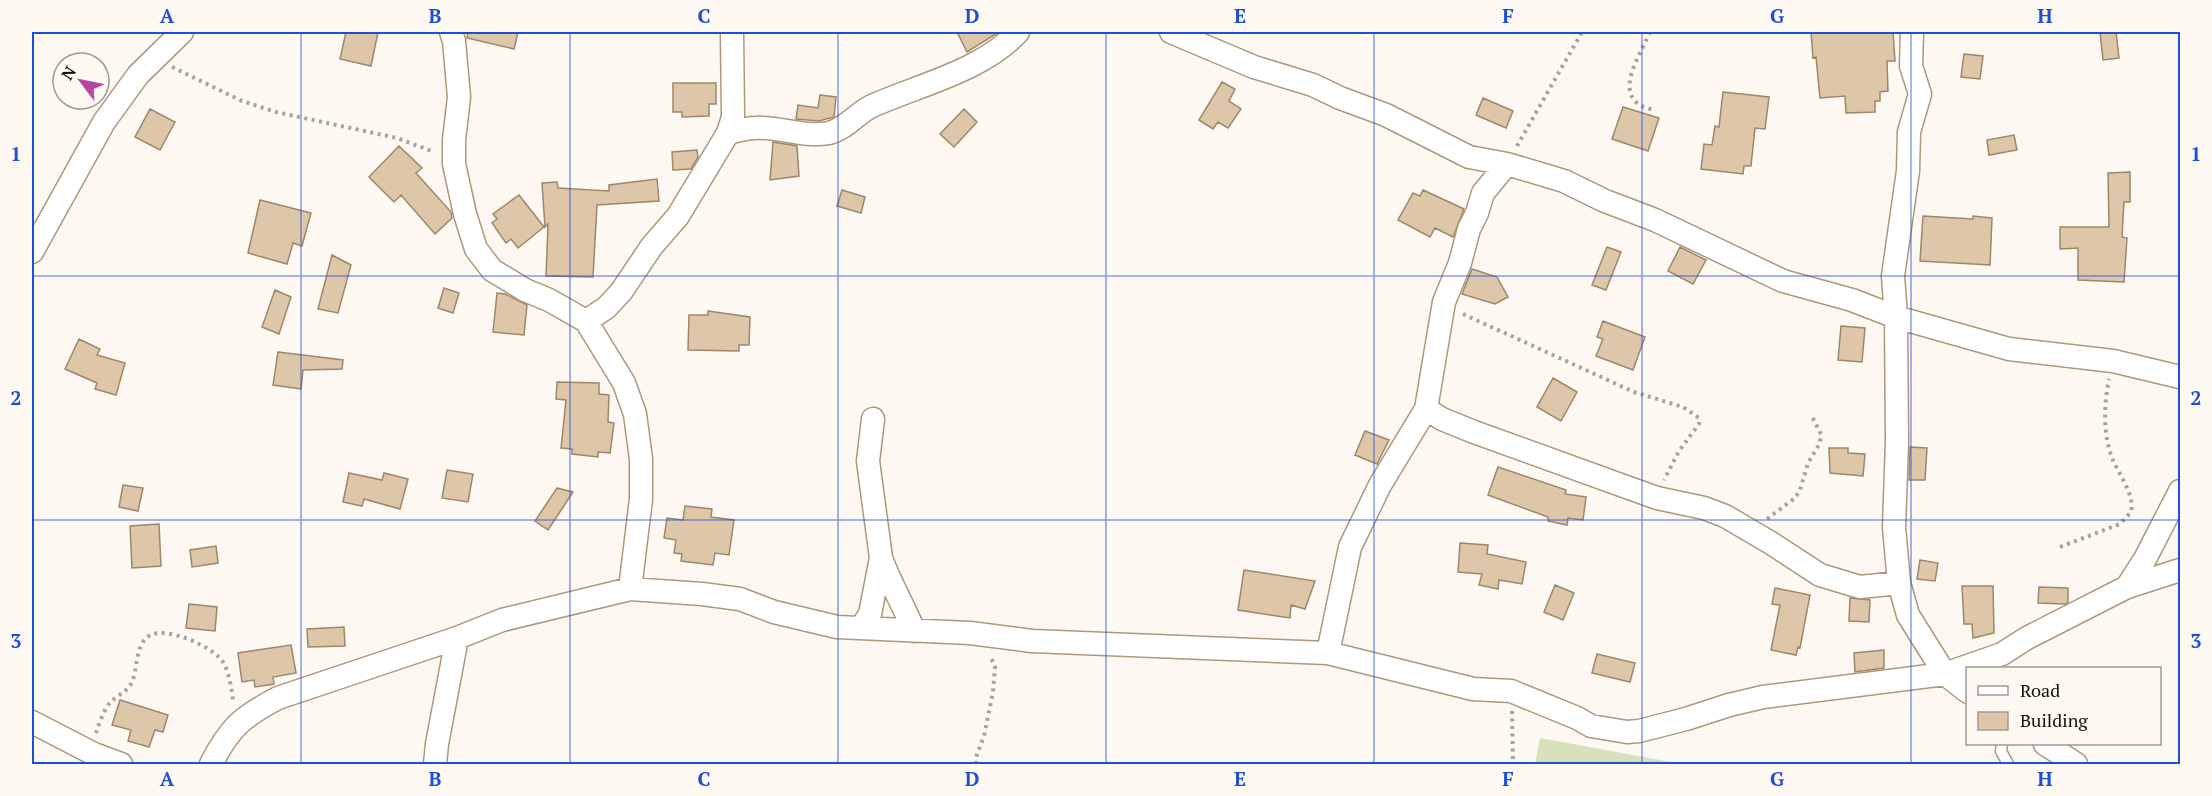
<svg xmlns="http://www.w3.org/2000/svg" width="2212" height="796" font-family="'PT Serif',serif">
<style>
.green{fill:#d9e1ba}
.building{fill:#dec7a9;stroke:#9d866b;stroke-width:1.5}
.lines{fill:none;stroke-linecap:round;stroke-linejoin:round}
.service-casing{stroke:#ae987c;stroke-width:13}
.minor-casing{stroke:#ae987c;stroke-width:25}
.path{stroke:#a9a29b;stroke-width:4;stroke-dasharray:3 4.5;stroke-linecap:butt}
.service{stroke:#fff;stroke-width:10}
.minor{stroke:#fff;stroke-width:22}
.grid{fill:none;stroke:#1d4ed8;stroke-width:1.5;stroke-opacity:0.55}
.neatline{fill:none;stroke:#1d4ed8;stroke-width:2}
.grid-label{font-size:20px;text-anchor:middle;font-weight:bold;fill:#1d4ed8}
</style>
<rect width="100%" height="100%" fill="#fdf8f2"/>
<path class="green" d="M 1540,738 L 1682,764 L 1535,764 Z"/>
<path class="building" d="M 346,32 L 378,32 L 371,66 L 340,59 Z
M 468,32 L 518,32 L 514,49 L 467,38 Z
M 957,32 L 999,32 L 967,52 Z
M 1811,32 L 1893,32 L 1895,61 L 1887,61 L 1888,91 L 1880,92 L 1880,101 L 1875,101 L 1875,112 L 1846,113 L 1845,96 L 1820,98 L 1816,57 L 1813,58 Z
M 2100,32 L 2116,32 L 2119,58 L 2103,60 Z
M 1964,54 L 1983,56 L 1980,79 L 1961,77 Z
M 1222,82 L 1235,89 L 1229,101 L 1241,109 L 1228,128 L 1218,122 L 1213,129 L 1199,120 Z
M 673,83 L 716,83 L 716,104 L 709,104 L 709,116 L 682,117 L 682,112 L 673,112 Z
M 1723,92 L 1769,97 L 1765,129 L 1755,128 L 1751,166 L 1744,166 L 1743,174 L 1701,169 L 1704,144 L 1712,145 L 1715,126 L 1719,127 Z
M 820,95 L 836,97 L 834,117 L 819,121 L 796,119 L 798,105 L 818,108 Z
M 1483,98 L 1513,111 L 1506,128 L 1476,115 Z
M 1623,107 L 1659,118 L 1648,151 L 1612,139 Z
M 150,109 L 175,122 L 160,150 L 135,137 Z
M 964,109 L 977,122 L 954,147 L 940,134 Z
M 2014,135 L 2017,150 L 1989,155 L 1987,140 Z
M 773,142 L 797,146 L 799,176 L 770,180 Z
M 399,146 L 422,168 L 416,173 L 451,212 L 452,218 L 435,234 L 401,195 L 394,202 L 369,177 Z
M 697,150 L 698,157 L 691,169 L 673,170 L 672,152 Z
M 2130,172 L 2130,202 L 2124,202 L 2122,237 L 2127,238 L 2124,282 L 2078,280 L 2078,248 L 2060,249 L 2060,227 L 2109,227 L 2108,173 Z
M 657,179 L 659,201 L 597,205 L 593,277 L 546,276 L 548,224 L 545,227 L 542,183 L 557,182 L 558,188 L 609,191 L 609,185 Z
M 842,190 L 865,197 L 861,213 L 837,206 Z
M 1423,190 L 1464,209 L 1453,237 L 1435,228 L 1430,237 L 1398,220 L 1413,193 L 1420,196 Z
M 519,195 L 544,227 L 518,248 L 511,239 L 506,243 L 492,223 L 497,219 L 493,214 Z
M 260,200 L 311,213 L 302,246 L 293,243 L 287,264 L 248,253 Z
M 1923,216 L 1973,219 L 1973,216 L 1992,218 L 1990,265 L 1920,261 Z
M 1607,247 L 1621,252 L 1606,290 L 1592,285 Z
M 1680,247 L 1706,260 L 1693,284 L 1668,271 Z
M 332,255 L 351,265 L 338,313 L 318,309 Z
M 1472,269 L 1497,277 L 1508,297 L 1495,304 L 1462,294 Z
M 444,288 L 459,293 L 453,313 L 438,308 Z
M 275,290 L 291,297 L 279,334 L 262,327 Z
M 497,293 L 505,294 L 527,305 L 524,335 L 493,332 Z
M 708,311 L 750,317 L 749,345 L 739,345 L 739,351 L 688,350 L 689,315 L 708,315 Z
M 1603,321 L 1645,337 L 1633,370 L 1596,356 L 1603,339 L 1597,337 Z
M 1841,326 L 1865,328 L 1862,362 L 1838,360 Z
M 79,339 L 100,349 L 97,355 L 125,363 L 116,395 L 95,389 L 97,383 L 65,369 Z
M 278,352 L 343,360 L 342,369 L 303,370 L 301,389 L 273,385 Z
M 1553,378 L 1577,392 L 1561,421 L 1537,407 Z
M 557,382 L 599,383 L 599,394 L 609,395 L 608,422 L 614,423 L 610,453 L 598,452 L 598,457 L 572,454 L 572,449 L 561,448 L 566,400 L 556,399 Z
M 1365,431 L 1389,440 L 1377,464 L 1355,455 Z
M 1910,447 L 1927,448 L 1925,480 L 1909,480 Z
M 1829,448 L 1848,448 L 1848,453 L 1865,454 L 1863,476 L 1830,473 Z
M 1498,467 L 1566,490 L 1565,494 L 1586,497 L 1583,520 L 1568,518 L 1567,525 L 1548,521 L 1548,517 L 1488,495 Z
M 447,470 L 473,474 L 468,502 L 442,498 Z
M 349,473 L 382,480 L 384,473 L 408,479 L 400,509 L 364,499 L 362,506 L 343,502 Z
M 123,485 L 143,488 L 138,511 L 119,507 Z
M 557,488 L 573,492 L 548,530 L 535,521 Z
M 685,506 L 712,509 L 711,517 L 734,520 L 729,555 L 715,553 L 713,565 L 681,561 L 682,554 L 674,553 L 676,540 L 664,538 L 667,518 L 683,520 Z
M 159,524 L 161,566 L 132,568 L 130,526 Z
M 1460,543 L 1488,545 L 1487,554 L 1526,562 L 1522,584 L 1499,580 L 1498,589 L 1479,585 L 1482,574 L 1458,572 Z
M 216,546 L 218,563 L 192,567 L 190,550 Z
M 1920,560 L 1938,563 L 1935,581 L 1917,579 Z
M 1244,570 L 1315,581 L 1305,609 L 1291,605 L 1290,618 L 1238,610 Z
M 1555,585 L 1574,593 L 1563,620 L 1544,612 Z
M 1962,586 L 1993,586 L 1994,633 L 1973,638 L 1972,624 L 1964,624 Z
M 2039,587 L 2068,588 L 2068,602 L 2065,604 L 2038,603 Z
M 1775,588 L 1810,595 L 1800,648 L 1798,647 L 1796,655 L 1771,650 L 1780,605 L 1772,604 Z
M 1850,598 L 1870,600 L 1869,622 L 1849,621 Z
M 189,604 L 217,607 L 215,631 L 186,628 Z
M 344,627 L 345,646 L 308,647 L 307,629 Z
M 291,645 L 296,673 L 273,677 L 274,684 L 255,687 L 254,680 L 242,682 L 238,653 Z
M 1884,650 L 1884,668 L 1855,672 L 1854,653 Z
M 1597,654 L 1635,663 L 1630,682 L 1592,673 Z
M 120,700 L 168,715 L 163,732 L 155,730 L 149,747 L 128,741 L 131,730 L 112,725 Z"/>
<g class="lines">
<defs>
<path id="service" d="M 2002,744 L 2001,751 L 2008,764"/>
<path id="minor" d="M 451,32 L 454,41 L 459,97 L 454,140 L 454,164 L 465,214 L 476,249 L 492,270 L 525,290 L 549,300 L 586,321 L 624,383 L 635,414 L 641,459 L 641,499 L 630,589
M 1171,32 L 1254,67 L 1313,85 L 1340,98 L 1386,115 L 1469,157 L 1507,164 L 1564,181 L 1605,201 L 1655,220 L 1783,281 L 1852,300 L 1896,317 L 2009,349 L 2113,361 L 2180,377
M 1912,32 L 1911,66 L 1920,94 L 1909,132 L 1908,171 L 1893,276 L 1896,317 L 1897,442 L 1894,527 L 1899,583 L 1908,615 L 1940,666 L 1945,674 L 1968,692
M 728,133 L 733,117 L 732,32
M 1507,164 L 1483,193 L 1477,213 L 1469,229 L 1460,263 L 1444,302 L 1426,409 L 1442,419 L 1474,432 L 1618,484 L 1657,498 L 1704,508 L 1725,516 L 1771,543 L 1820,575 L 1860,587 L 1899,583
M 32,252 L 104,122 L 138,75 L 182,32
M 586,321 L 606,308 L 621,292 L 652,246 L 678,216 L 728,133 C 737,131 746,128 755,128 C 779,126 804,138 829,133 C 846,129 857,113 872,106 C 919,85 982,71 1018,32
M 881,558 C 890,583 904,606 914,631
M 2127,587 L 2145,559 L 2180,491
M 861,628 L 870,614 L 881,558 L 868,461 L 873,419
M 1328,653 L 1350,547 L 1380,485 L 1426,409
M 32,722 L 94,754 L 121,764
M 2045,744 L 2076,764
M 211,764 C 230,727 242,717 278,698 L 457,638 L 502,620 L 630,589 L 702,594 L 740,599 L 774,612 L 837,627 L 970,633 L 1032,641 L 1328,653 L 1473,689 L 1511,691 L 1577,718 L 1591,726 L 1627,732 L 1639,731 L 1686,719 L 1729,705 L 1763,697 L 1945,674 L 2002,654 L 2027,638 L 2127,587 L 2180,570
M 435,764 L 437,744 L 457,638"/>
</defs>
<use href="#service" class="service-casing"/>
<use href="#minor" class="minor-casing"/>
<path class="path" d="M 1650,32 C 1643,50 1617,86 1637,103 C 1641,107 1649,108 1655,111
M 172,67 L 242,101 L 276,112 L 397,138 L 434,152
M 1517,146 L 1582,32
M 1463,314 L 1634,392 L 1683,407 L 1699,418 L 1699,424 L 1679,451 L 1664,480
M 1767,519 L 1795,498 L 1800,490 L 1808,463 L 1820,443 L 1821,434 L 1811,415
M 2060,547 L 2120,524 L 2131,512 C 2135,493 2117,473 2111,455 C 2103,431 2104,404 2109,379
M 1512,711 L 1513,764
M 96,733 C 99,724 103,712 109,704 C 116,695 127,693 132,682 C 138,668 135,645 149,636 C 165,625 214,647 223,662 C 229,672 232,690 233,701
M 976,764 L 976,757 L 984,736 L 993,692 L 995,667 L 990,655"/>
<use href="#service" class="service"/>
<use href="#minor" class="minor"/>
</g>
<path class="grid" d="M 301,32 L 301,764M 570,32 L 570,764M 838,32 L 838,764M 1106,32 L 1106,764M 1374,32 L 1374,764M 1642,32 L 1642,764M 1911,32 L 1911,764M 32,276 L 2180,276M 32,520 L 2180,520"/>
<rect width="2212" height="796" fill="none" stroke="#fdf8f2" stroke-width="66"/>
<rect x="1966" y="667" width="195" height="78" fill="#fdf8f2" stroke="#a19a93" stroke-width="1.5"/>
<rect x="1978" y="686" width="30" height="9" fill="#ffffff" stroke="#a19a93" stroke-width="1.5"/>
<text x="2020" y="697" font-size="18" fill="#160e05">Road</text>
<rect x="1978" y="712" width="30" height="18" fill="#dec7a9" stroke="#a19a93" stroke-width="1.5"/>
<text x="2020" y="727" font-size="18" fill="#160e05">Building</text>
<g transform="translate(81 81) rotate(302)"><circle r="28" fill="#fdf8f2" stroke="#a19a93" stroke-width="1.5"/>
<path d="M0-4.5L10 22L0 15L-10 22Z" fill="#b746a2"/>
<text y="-9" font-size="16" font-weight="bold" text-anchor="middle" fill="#160e05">N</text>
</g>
<rect x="33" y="33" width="2146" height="730" class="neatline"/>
<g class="grid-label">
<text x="167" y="23">A</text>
<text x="435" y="23">B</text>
<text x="704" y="23">C</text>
<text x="972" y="23">D</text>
<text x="1240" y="23">E</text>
<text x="1508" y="23">F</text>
<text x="1777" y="23">G</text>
<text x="2045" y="23">H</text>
<text x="16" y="161">1</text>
<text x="2196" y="161">1</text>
<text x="16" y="405">2</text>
<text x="2196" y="405">2</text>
<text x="16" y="648">3</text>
<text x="2196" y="648">3</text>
<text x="167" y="786">A</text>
<text x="435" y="786">B</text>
<text x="704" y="786">C</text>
<text x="972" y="786">D</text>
<text x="1240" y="786">E</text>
<text x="1508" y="786">F</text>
<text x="1777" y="786">G</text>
<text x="2045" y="786">H</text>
</g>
</svg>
